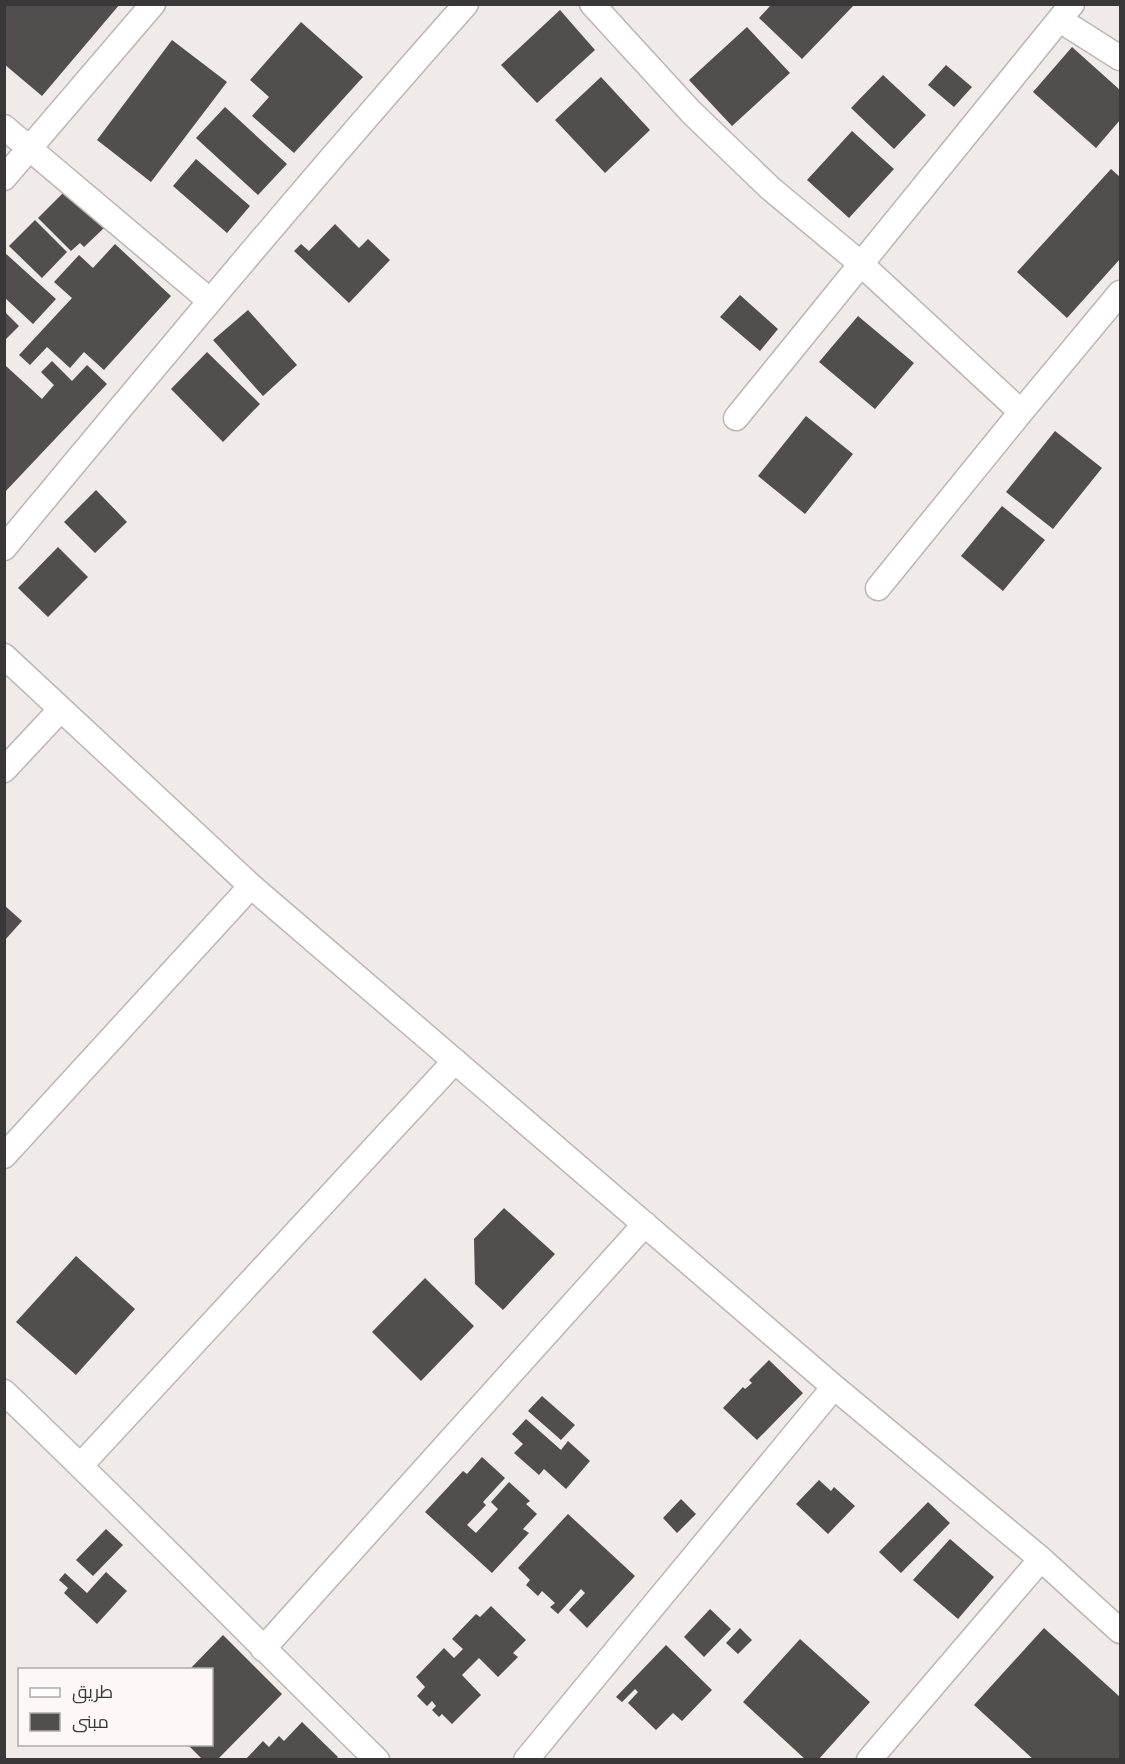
<svg xmlns="http://www.w3.org/2000/svg" width="1125" height="1764" font-family="'PT Sans',Cairo,sans-serif">
<style>
.building{fill:#524e4d}
.lines{fill:none;stroke-linecap:round;stroke-linejoin:round}
.street-casing{stroke:#bbb6b4;stroke-width:27}
.street{stroke:#fff;stroke-width:24}
</style>
<rect width="100%" height="100%" fill="#f0eae9"/>
<path class="building" d="M 4,4 L 120,4 L 42,96 L 4,64 Z
M 772,4 L 855,4 L 802,59 L 759,18 Z
M 560,10 L 595,50 L 537,103 L 501,65 Z
M 301,22 L 363,77 L 294,153 L 252,116 L 269,97 L 250,80 Z
M 747,27 L 790,73 L 732,126 L 689,80 Z
M 172,40 L 227,82 L 151,182 L 97,140 Z
M 1072,47 L 1120,90 L 1120,120 L 1096,148 L 1033,92 Z
M 946,65 L 972,87 L 954,107 L 928,85 Z
M 883,75 L 926,115 L 894,149 L 851,108 Z
M 601,77 L 650,130 L 605,173 L 555,120 Z
M 225,107 L 287,164 L 258,195 L 196,138 Z
M 852,131 L 894,169 L 849,218 L 807,180 Z
M 196,159 L 250,206 L 227,233 L 173,186 Z
M 1111,169 L 1120,177 L 1120,259 L 1067,318 L 1017,272 Z
M 66,190 L 104,228 L 84,247 L 80,243 L 71,251 L 38,218 Z
M 35,220 L 67,252 L 42,278 L 9,246 Z
M 335,224 L 359,248 L 368,239 L 390,260 L 349,303 L 294,251 L 301,244 L 309,251 Z
M 115,244 L 171,296 L 104,370 L 84,352 L 70,368 L 47,347 L 30,365 L 19,355 L 72,298 L 54,282 L 79,255 L 93,268 Z
M 4,252 L 56,299 L 33,324 L 4,297 Z
M 740,295 L 778,329 L 760,351 L 720,317 Z
M 248,310 L 297,365 L 263,396 L 213,340 Z
M 4,311 L 19,326 L 4,341 Z
M 858,316 L 914,363 L 875,409 L 819,362 Z
M 207,352 L 260,404 L 223,442 L 171,389 Z
M 52,361 L 72,381 L 87,365 L 107,384 L 4,493 L 4,367 L 6,366 L 42,399 L 54,385 L 41,372 Z
M 806,416 L 853,454 L 805,514 L 758,476 Z
M 1055,431 L 1102,468 L 1053,529 L 1006,492 Z
M 96,490 L 127,522 L 95,553 L 64,522 Z
M 1002,506 L 1045,540 L 1003,591 L 961,556 Z
M 58,547 L 88,577 L 48,617 L 18,588 Z
M 4,905 L 22,921 L 4,941 Z
M 504,1208 L 555,1254 L 503,1310 L 475,1284 L 474,1239 Z
M 76,1256 L 135,1309 L 76,1375 L 16,1322 Z
M 425,1278 L 474,1326 L 421,1381 L 372,1332 Z
M 769,1360 L 803,1393 L 757,1440 L 723,1408 L 743,1387 L 745,1389 L 752,1383 L 749,1380 Z
M 542,1396 L 575,1425 L 561,1440 L 528,1411 Z
M 526,1419 L 561,1450 L 568,1441 L 590,1461 L 566,1489 L 544,1469 L 539,1475 L 514,1453 L 523,1444 L 512,1434 Z
M 482,1457 L 505,1478 L 483,1502 L 486,1505 L 467,1525 L 476,1533 L 498,1509 L 491,1502 L 509,1482 L 530,1501 L 526,1504 L 537,1514 L 523,1529 L 529,1533 L 492,1573 L 425,1512 L 463,1471 L 467,1474 Z
M 819,1480 L 831,1491 L 834,1487 L 855,1506 L 828,1534 L 796,1504 Z
M 681,1499 L 696,1514 L 677,1533 L 663,1518 Z
M 928,1502 L 950,1523 L 901,1573 L 879,1552 Z
M 568,1514 L 635,1576 L 587,1628 L 569,1610 L 585,1593 L 581,1589 L 558,1614 L 550,1607 L 555,1603 L 542,1591 L 538,1596 L 526,1585 L 530,1580 L 518,1568 Z
M 106,1529 L 123,1545 L 93,1576 L 76,1560 Z
M 950,1539 L 994,1577 L 958,1619 L 913,1580 Z
M 106,1572 L 127,1591 L 97,1624 L 64,1593 L 68,1588 L 59,1580 L 65,1573 L 87,1593 Z
M 491,1606 L 526,1640 L 513,1653 L 518,1657 L 498,1677 L 479,1658 L 462,1675 L 481,1695 L 452,1724 L 442,1714 L 439,1717 L 432,1710 L 436,1706 L 432,1701 L 427,1706 L 417,1696 L 425,1687 L 416,1677 L 444,1648 L 454,1658 L 463,1649 L 452,1639 L 476,1614 L 480,1617 Z
M 710,1609 L 731,1629 L 704,1657 L 684,1637 Z
M 740,1628 L 752,1640 L 738,1654 L 726,1643 Z
M 1044,1628 L 1120,1697 L 1120,1760 L 1034,1760 L 974,1705 Z
M 223,1635 L 282,1694 L 217,1760 L 203,1760 L 187,1744 L 212,1744 L 212,1670 L 189,1670 Z
M 800,1639 L 870,1702 L 818,1760 L 806,1760 L 743,1702 Z
M 666,1645 L 712,1690 L 682,1721 L 673,1713 L 656,1730 L 628,1703 L 638,1692 L 635,1689 L 622,1702 L 616,1697 Z
M 302,1722 L 338,1757 L 336,1760 L 245,1760 L 263,1741 L 269,1747 L 279,1736 L 284,1741 Z"/>
<g class="lines">
<defs>
<path id="street" d="M 592,4 L 691,112 L 770,188 L 860,263 L 1021,412 L 1120,293
M 1060,20 L 1120,58
M 4,127 L 209,300
M 4,178 L 153,4
M 736,418 L 1072,4
M 4,548 C 156,365 308,182 466,4
M 878,588 L 1021,412
M 4,656 L 251,886 L 834,1387 L 1041,1559 L 1120,1631
M 4,770 L 61,709
M 4,1156 L 251,886
M 4,1392 C 131,1513 252,1638 377,1760
M 81,1465 L 455,1061
M 263,1649 L 645,1224
M 526,1760 L 834,1387
M 869,1760 L 1041,1559"/>
</defs>
<use href="#street" class="street-casing"/>
<use href="#street" class="street"/>
</g>
<rect width="1125" height="1764" fill="none" stroke="#393737" stroke-width="12"/>
<rect x="18" y="1668" width="195" height="78" fill="#fdf7f6" stroke="#afaaaa" stroke-width="1.5"/>
<rect x="30" y="1688" width="30" height="9" fill="#ffffff" stroke="#afaaaa" stroke-width="1.5"/>
<text x="72" y="1698" font-size="18" fill="#393737">طريق</text>
<rect x="30" y="1713" width="30" height="18" fill="#524e4d" stroke="#afaaaa" stroke-width="1.5"/>
<text x="72" y="1728" font-size="18" fill="#393737">مبنى</text>
</svg>
